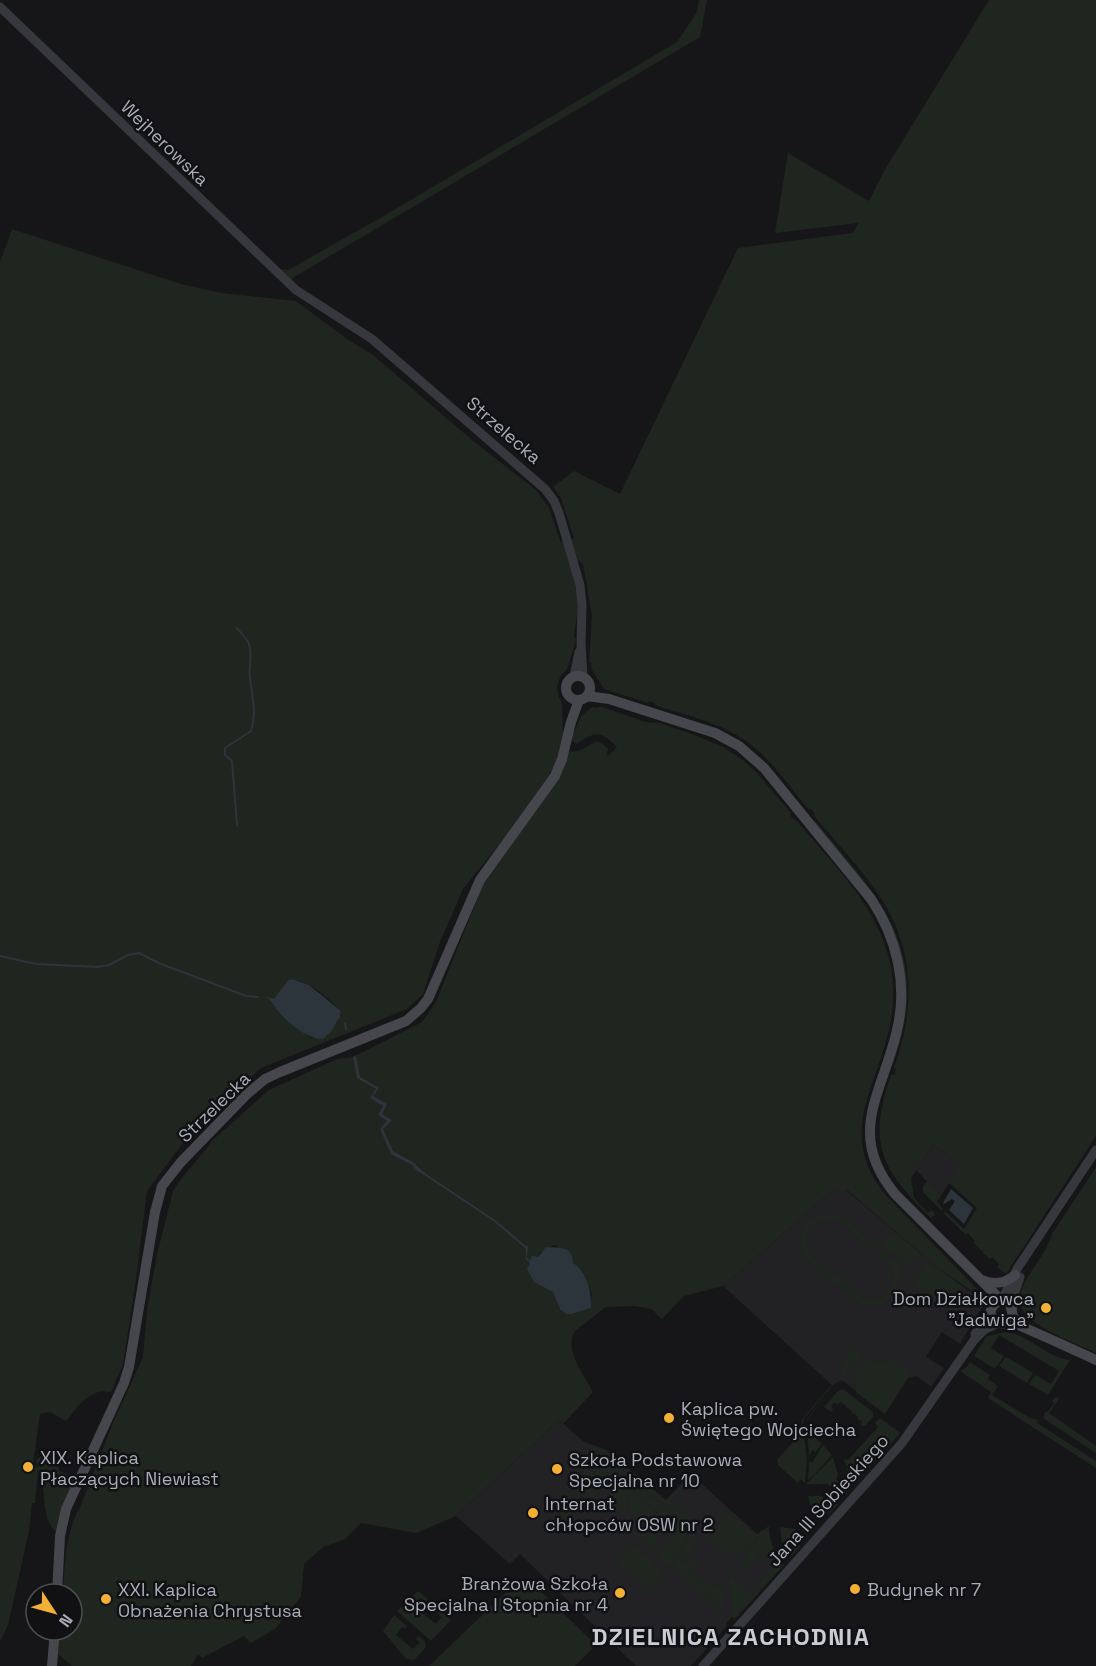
<svg xmlns="http://www.w3.org/2000/svg" width="1096" height="1666" font-family="'Space Grotesk',sans-serif">
<style>
.built{fill:#222225}
.green{fill:#1e261f;fill-rule:evenodd}
.water{fill:#2c353c}
.lines{fill:none;stroke-linecap:round;stroke-linejoin:round}
.stream{stroke:#2c353c;stroke-width:2}
.tertiary{stroke:#37383d;stroke-width:9}
.secondary{stroke:#45474d;stroke-width:10}
.poi-dot{fill:#f2b134;stroke:#111113;stroke-width:2}
.labels{text-anchor:middle;dominant-baseline:central;stroke-width:5;stroke-linejoin:round;paint-order:stroke}
.street-label{font-size:18px;fill:#a8adb8;stroke:#111113}
.poi-label{font-size:18px;fill:#a8adb8;stroke:#111113;text-anchor:start}
.district-label{font-size:24px;font-weight:bold;letter-spacing:1.5px;fill:#c9ccd4;stroke:#111113}
</style>
<rect width="100%" height="100%" fill="#161618"/>
<path class="built" d="M 933,1145 L 962,1164 L 941,1196 L 916,1170 Z
M 833,1190 L 846,1190 L 937,1267 L 983,1301 L 983,1305 L 960,1344 L 942,1332 L 926,1357 L 944,1368 L 931,1387 L 917,1376 L 908,1378 L 885,1414 L 842,1380 L 832,1385 L 723,1286 Z
M 559,1420 L 584,1442 L 606,1450 L 666,1500 L 689,1476 L 693,1476 L 757,1534 L 767,1527 L 771,1548 L 783,1564 L 735,1618 L 732,1617 L 726,1623 L 727,1626 L 691,1666 L 636,1666 L 520,1554 L 510,1564 L 456,1516 Z"/>
<path class="green" d="M 699,0 L 707,0 L 700,37 L 291,279 L 280,269 L 288,270 L 382,217 L 677,42 L 697,12 Z
M 989,0 L 1096,0 L 1096,1136 L 1006,1274 L 997,1267 L 999,1264 L 992,1257 L 990,1259 L 982,1252 L 984,1249 L 982,1251 L 974,1243 L 975,1241 L 968,1233 L 966,1235 L 944,1214 L 945,1211 L 964,1229 L 977,1208 L 949,1183 L 961,1164 L 933,1145 L 911,1178 L 914,1198 L 928,1213 L 932,1210 L 935,1215 L 931,1218 C 881,1169 867,1144 891,1075 L 894,1075 L 896,1069 L 894,1068 C 915,1009 916,951 880,897 C 861,868 836,842 814,816 L 815,814 L 811,809 L 809,810 C 789,786 771,759 746,741 C 719,722 685,715 655,705 L 655,703 L 649,701 L 648,703 L 604,689 L 592,670 L 591,663 L 589,662 L 592,616 L 584,569 L 582,563 L 577,560 L 571,540 L 574,538 L 561,498 L 553,487 L 574,471 L 620,494 L 738,248 L 853,233 L 858,223 L 775,233 L 788,153 L 869,201 L 884,171 Z
M 12,229 L 181,284 L 221,293 L 296,301 L 347,339 L 373,355 L 472,440 L 536,490 L 549,508 L 561,543 L 564,542 L 575,583 L 578,608 L 574,635 L 576,640 L 567,669 L 560,677 L 557,686 L 558,695 L 562,703 L 563,733 L 554,768 L 509,832 L 463,889 L 440,942 L 423,994 L 407,1009 L 261,1068 L 189,1135 L 147,1191 L 136,1280 L 123,1364 L 111,1392 C 90,1387 78,1407 66,1421 L 50,1412 L 40,1414 L 33,1464 L 39,1469 L 36,1460 L 44,1454 L 50,1453 L 58,1463 L 59,1471 L 75,1477 L 58,1534 C 39,1519 48,1488 38,1470 L 35,1503 L 32,1503 L 29,1531 L 8,1625 L 0,1641 L 0,262 ZM 293,979 C 310,982 330,999 341,1011 L 341,1016 L 327,1036 L 312,1038 L 308,1036 C 298,1028 286,1021 278,1011 C 273,1006 272,1001 266,996 L 275,1000 L 288,980 Z
M 599,706 L 646,722 L 660,723 L 697,736 L 723,747 L 743,760 L 756,772 L 791,813 L 790,815 L 794,820 L 795,819 C 831,862 877,905 890,962 C 895,984 894,1008 889,1030 C 875,1089 838,1136 884,1193 L 976,1288 L 982,1298 L 937,1267 L 847,1190 L 833,1190 L 723,1286 L 684,1296 L 662,1319 L 651,1309 L 634,1306 L 606,1307 L 575,1331 C 563,1349 585,1376 593,1392 L 563,1424 L 559,1420 L 456,1516 L 416,1533 L 361,1523 L 345,1539 L 323,1547 L 304,1564 L 301,1597 L 275,1629 L 251,1643 L 244,1636 L 202,1658 L 198,1654 L 191,1666 L 72,1666 L 58,1654 L 60,1630 L 72,1630 L 72,1594 L 63,1594 C 65,1564 65,1533 80,1507 L 113,1423 L 143,1357 L 147,1310 L 157,1254 L 173,1191 L 178,1183 L 214,1139 L 269,1090 L 337,1059 L 353,1057 L 422,1022 L 436,1002 L 487,875 L 568,752 C 573,751 578,752 583,749 C 594,743 597,736 608,749 L 607,757 L 617,747 C 601,731 596,730 577,744 L 571,740 L 581,716 L 592,707 L 598,708 ZM 554,1245 L 571,1254 L 573,1263 L 583,1272 L 592,1294 L 590,1308 L 572,1314 L 560,1309 L 553,1292 C 543,1285 533,1284 529,1272 L 536,1257 L 538,1257 L 540,1253 Z
M 812,817 C 882,902 935,950 892,1067 L 897,1047 L 897,941 Z
M 1096,1167 L 1096,1353 C 1075,1343 1037,1329 1024,1312 C 1017,1303 1021,1290 1025,1282 C 1033,1267 1047,1251 1052,1234 Z
M 927,1181 L 941,1196 L 937,1202 L 943,1209 L 941,1210 L 923,1192 L 923,1186 Z
M 829,1213 L 844,1218 L 904,1268 L 901,1273 L 899,1272 C 900,1291 886,1311 865,1305 C 854,1302 844,1291 835,1283 C 825,1275 812,1267 804,1256 C 790,1235 809,1216 829,1213 ZM 825,1218 C 830,1219 834,1219 838,1222 C 846,1226 888,1261 892,1268 C 900,1286 883,1303 865,1299 L 812,1256 C 801,1240 807,1224 825,1218 Z
M 892,1231 L 919,1253 L 908,1266 L 881,1244 Z
M 926,1262 L 962,1286 L 948,1307 L 912,1284 Z
M 1006,1332 C 1030,1335 1046,1357 1070,1360 L 1048,1395 L 1029,1384 L 1035,1375 L 1051,1384 L 1059,1371 L 999,1335 L 991,1348 L 1004,1356 L 995,1369 L 974,1356 L 987,1336 Z
M 848,1341 L 862,1353 L 862,1357 L 845,1376 L 841,1373 L 839,1376 L 848,1352 Z
M 1006,1357 L 1033,1373 L 1027,1383 L 999,1366 Z
M 889,1358 L 911,1373 L 885,1414 L 857,1393 L 854,1374 L 866,1359 L 875,1363 L 877,1360 L 884,1364 Z
M 970,1362 L 990,1375 L 988,1379 L 998,1386 L 992,1395 L 1030,1418 L 1038,1420 L 1037,1423 L 1096,1461 L 1096,1468 L 988,1398 L 991,1392 L 960,1371 L 967,1367 Z
M 834,1379 L 834,1384 L 804,1418 L 803,1425 L 807,1460 L 805,1483 L 801,1479 L 798,1483 L 778,1465 L 777,1460 L 803,1431 L 802,1419 L 832,1385 Z
M 834,1386 L 806,1421 L 808,1431 L 822,1444 L 815,1452 L 813,1450 L 809,1455 L 806,1420 Z
M 843,1389 L 873,1412 L 873,1417 L 865,1426 L 861,1426 L 862,1421 L 858,1420 L 858,1417 L 854,1413 L 850,1415 L 852,1412 L 841,1402 L 838,1404 L 834,1403 L 831,1406 L 833,1409 L 831,1412 L 824,1407 L 838,1391 Z
M 1056,1397 L 1059,1399 L 1049,1413 L 1096,1446 L 1096,1453 L 1043,1418 L 1046,1411 L 1048,1412 L 1054,1403 L 1052,1401 Z
M 880,1418 L 900,1433 L 857,1481 L 858,1479 L 855,1480 L 848,1472 L 844,1459 L 848,1460 L 878,1427 L 875,1423 Z
M 586,1443 L 606,1450 L 666,1500 L 689,1476 L 693,1476 L 671,1500 L 702,1526 L 694,1528 L 695,1540 L 698,1542 L 682,1561 L 686,1563 L 692,1555 L 698,1562 L 692,1569 L 713,1588 L 718,1584 L 723,1592 L 723,1614 L 676,1570 C 672,1551 699,1545 684,1522 L 614,1461 L 593,1450 L 594,1447 Z
M 823,1445 L 832,1455 L 814,1475 L 808,1480 L 809,1461 L 812,1463 Z
M 596,1455 L 607,1458 L 614,1464 L 685,1527 C 690,1548 670,1552 672,1570 L 657,1555 L 675,1535 L 676,1530 L 616,1474 L 608,1483 L 588,1466 L 590,1464 L 588,1460 Z
M 833,1457 L 838,1475 L 836,1479 L 844,1486 L 848,1483 L 852,1486 L 845,1495 L 827,1484 L 806,1484 Z
M 587,1468 L 607,1484 L 594,1499 L 577,1483 L 577,1479 Z
M 616,1477 L 622,1482 L 629,1512 L 613,1511 L 609,1485 Z
M 627,1487 L 654,1512 L 631,1512 Z
M 565,1491 L 581,1505 L 567,1520 L 552,1506 Z
M 808,1496 L 820,1496 L 838,1504 L 830,1513 L 812,1511 Z
M 632,1513 L 653,1513 L 655,1532 L 636,1532 Z
M 729,1513 L 757,1536 L 747,1551 L 726,1554 L 711,1541 L 713,1538 L 710,1536 Z
M 769,1526 C 769,1542 774,1553 784,1565 L 736,1618 L 732,1617 L 729,1584 L 728,1583 L 760,1534 ZM 761,1551 L 776,1564 L 760,1582 L 763,1585 L 753,1595 L 733,1578 L 742,1567 L 745,1569 Z
M 780,1527 L 796,1529 L 800,1547 L 791,1556 L 782,1543 Z
M 636,1534 L 655,1534 L 657,1555 L 635,1535 Z
M 632,1544 L 665,1573 L 650,1590 L 617,1562 Z
M 519,1580 L 527,1580 L 532,1583 L 596,1645 L 575,1666 L 429,1666 Z
M 418,1591 L 428,1599 L 425,1602 L 420,1598 L 414,1606 L 436,1624 L 442,1617 L 438,1613 L 441,1610 L 449,1617 L 450,1621 L 431,1641 L 397,1611 Z
M 394,1615 L 407,1626 L 405,1629 L 402,1627 L 396,1635 L 413,1649 L 420,1642 L 416,1639 L 419,1636 L 425,1642 L 426,1647 L 414,1660 L 406,1659 L 383,1631 Z"/>
<path class="water" d="M 293,979 L 309,985 L 341,1011 L 340,1017 L 341,1019 L 339,1018 L 331,1032 L 323,1039 C 307,1039 288,1023 278,1011 C 273,1005 272,1001 265,996 L 274,999 L 288,980 Z
M 356,1055 L 360,1077 L 379,1088 L 373,1096 L 387,1104 L 382,1114 L 392,1120 L 383,1129 L 393,1151 L 414,1163 L 422,1171 L 425,1172 L 424,1175 L 417,1171 L 412,1165 L 391,1154 L 380,1129 L 387,1121 L 378,1115 L 383,1106 L 370,1098 L 376,1089 L 357,1078 L 353,1057 Z
M 951,1189 L 973,1208 L 964,1224 L 949,1210 L 955,1201 L 952,1199 L 944,1204 L 943,1203 Z
M 521,1244 L 528,1246 L 527,1258 L 530,1261 L 532,1256 L 538,1257 L 546,1247 C 557,1248 573,1245 573,1263 C 587,1271 592,1293 591,1308 L 572,1314 L 566,1314 L 560,1309 L 553,1292 L 534,1282 L 527,1269 L 530,1263 L 526,1259 L 526,1249 Z"/>
<g class="lines">
<path class="stream" d="M 237,628 C 240,633 247,638 249,644 C 253,655 248,666 250,678 C 252,696 257,713 251,731 L 225,748 L 225,755 L 232,761 L 237,826
M 0,956 L 36,964 L 98,967 L 109,965 L 128,955 L 139,953 L 161,964 L 233,991 L 246,996 L 258,997
M 345,1023 L 346,1029
M 423,1173 L 495,1221 L 523,1245"/>
<path class="tertiary" d="M 0,7 L 296,290 L 372,339 L 545,489 L 554,501 L 559,513 L 580,585 L 582,605 L 581,644 L 583,677
M 574,677 L 579,652
M 1002,1300 L 1017,1269 L 1096,1150
M 1013,1308 L 1013,1298 L 1020,1277
M 975,1334 L 991,1312
M 703,1666 L 902,1443 L 974,1340 L 985,1329 L 999,1323"/>
<path class="secondary" d="M566 688a12 12 0 1 1 24 0a12 12 0 1 1-24 0Z
M 587,696 L 609,699 L 715,733 L 739,746 L 764,768 L 871,899 C 897,938 908,985 897,1030 C 883,1093 845,1133 895,1194 L 998,1297 L 1010,1304 L 1013,1316 L 1008,1322
M 982,1280 C 994,1285 1004,1284 1015,1275
M 1002,1300 C 993,1303 985,1314 995,1321 C 1001,1326 1010,1322 1018,1325 C 1044,1336 1070,1348 1096,1360
M 57,1594 L 60,1536 L 66,1509 L 124,1383 L 129,1367 L 155,1212 L 162,1186 L 181,1162 L 247,1094 L 265,1079 L 280,1072 L 406,1021 L 421,1008 L 428,999 L 480,880 L 555,776 L 562,759 L 571,722 L 579,700
M 52,1666 L 55,1630"/>
</g>
<g class="poi-dot">
<circle cx="1046" cy="1308" r="6"/>
<circle cx="669" cy="1418" r="6"/>
<circle cx="28" cy="1467" r="6"/>
<circle cx="557" cy="1469" r="6"/>
<circle cx="533" cy="1513" r="6"/>
<circle cx="855" cy="1589" r="6"/>
<circle cx="620" cy="1593" r="6"/>
<circle cx="106" cy="1599" r="6"/>
</g>
<g class="labels">
<g class="street-label">
<text transform="translate(165 143) rotate(44)">Wejherowska</text>
<text transform="translate(504 430) rotate(41)">Strzelecka</text>
<text transform="translate(214 1107) rotate(-44)">Strzelecka</text>
<text transform="translate(828 1500) rotate(-48)">Jana III Sobieskiego</text>
</g>
<g class="poi-label">
<text x="1034" y="1298" text-anchor="end">Dom Działkowca<tspan x="1034" dy="21">"Jadwiga"</tspan></text>
<text x="681" y="1408">Kaplica pw.<tspan x="681" dy="21">Świętego Wojciecha</tspan></text>
<text x="40" y="1457">XIX. Kaplica<tspan x="40" dy="21">Płaczących Niewiast</tspan></text>
<text x="569" y="1459">Szkoła Podstawowa<tspan x="569" dy="21">Specjalna nr 10</tspan></text>
<text x="545" y="1503">Internat<tspan x="545" dy="21">chłopców OSW nr 2</tspan></text>
<text x="608" y="1583" text-anchor="end">Branżowa Szkoła<tspan x="608" dy="21">Specjalna I Stopnia nr 4</tspan></text>
<text x="118" y="1589">XXI. Kaplica<tspan x="118" dy="21">Obnażenia Chrystusa</tspan></text>
<text x="867" y="1589">Budynek nr 7</text>
</g>
<g class="district-label">
<text x="731" y="1636">DZIELNICA ZACHODNIA</text>
</g>
</g>
<g transform="translate(54 1612) rotate(126)"><circle r="28" fill="#111113" stroke="#4d4f55" stroke-width="1.5"/>
<path d="M0-4.5L10 22L0 15L-10 22Z" fill="#f2b134"/>
<text y="-9" font-size="16" font-weight="bold" text-anchor="middle" fill="#a8adb8">N</text>
</g>
</svg>
